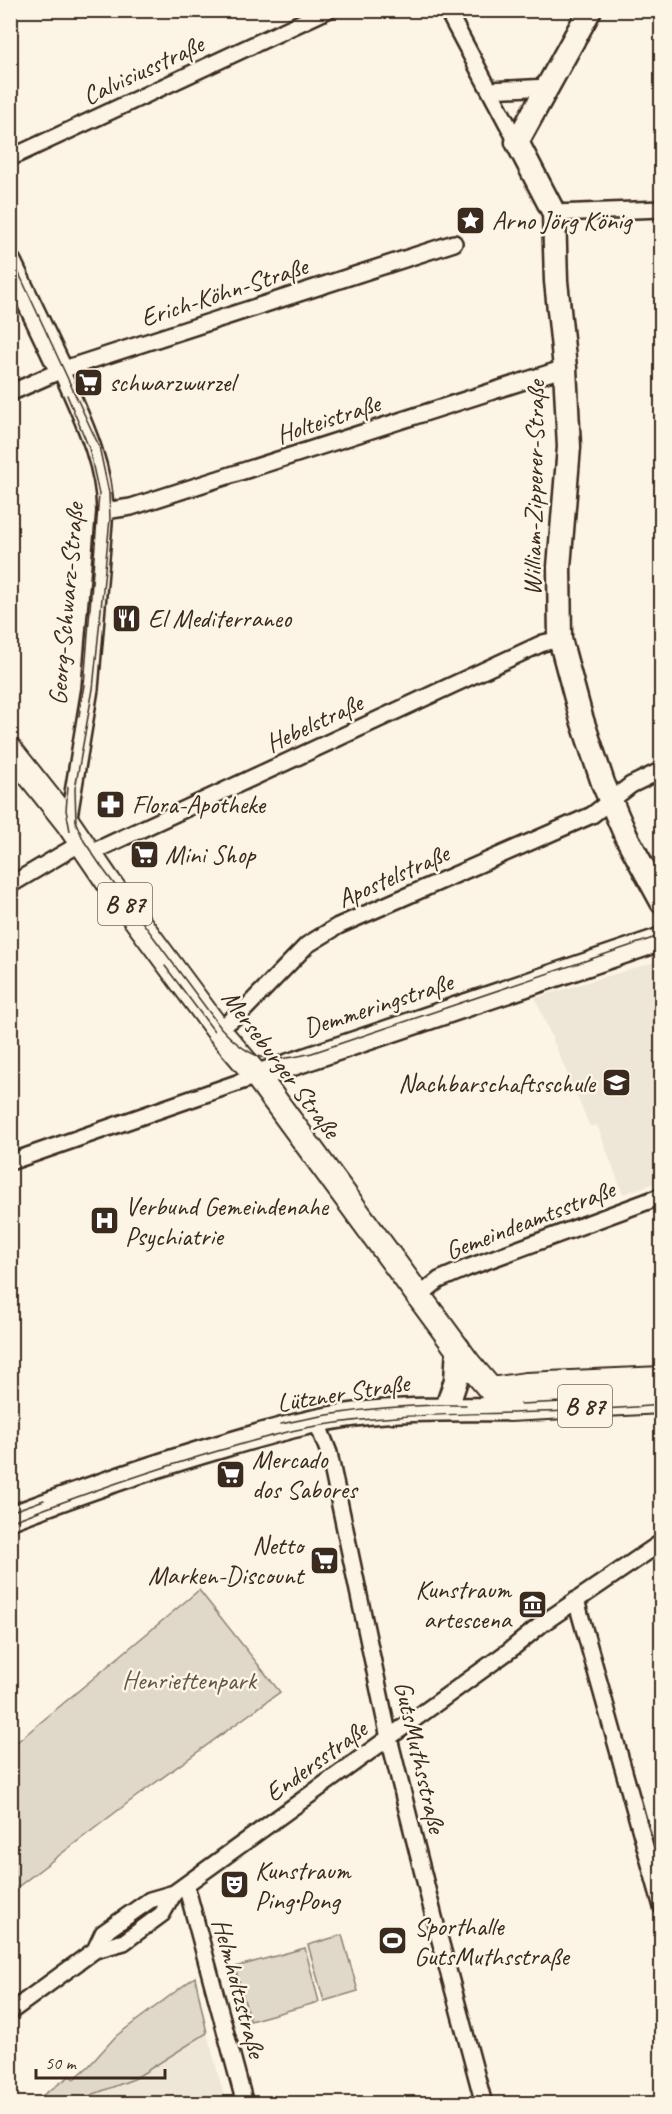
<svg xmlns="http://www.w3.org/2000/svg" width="672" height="2114" font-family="Caveat,sans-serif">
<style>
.built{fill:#eee6d6}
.green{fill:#e0d8c8;stroke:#8e8173;stroke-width:1.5}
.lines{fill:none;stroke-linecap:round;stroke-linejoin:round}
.street-casing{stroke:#3b2a1e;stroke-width:20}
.secondary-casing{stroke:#3b2a1e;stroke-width:27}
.primary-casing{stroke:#3b2a1e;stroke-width:28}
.street{stroke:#fcf5e5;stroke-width:15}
.secondary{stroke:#fcf5e5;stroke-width:22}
.primary{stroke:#fcf5e5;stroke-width:24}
.tram{stroke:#3b2a1e;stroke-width:1.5}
.labels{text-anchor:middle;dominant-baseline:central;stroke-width:5;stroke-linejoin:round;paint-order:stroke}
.shield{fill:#fcf5e5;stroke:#75675a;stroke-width:1.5}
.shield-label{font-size:24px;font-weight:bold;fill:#3b2a1e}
.street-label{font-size:26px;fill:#3b2a1e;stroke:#fcf5e5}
.poi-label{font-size:26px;fill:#3b2a1e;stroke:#fcf5e5;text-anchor:start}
.park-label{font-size:26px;fill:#645648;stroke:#fcf5e5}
</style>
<rect width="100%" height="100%" fill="#fcf5e5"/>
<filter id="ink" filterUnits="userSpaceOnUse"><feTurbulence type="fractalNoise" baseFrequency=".0167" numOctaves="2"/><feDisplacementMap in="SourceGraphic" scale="12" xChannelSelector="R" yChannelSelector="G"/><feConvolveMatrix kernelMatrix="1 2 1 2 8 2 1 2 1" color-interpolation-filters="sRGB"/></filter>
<g filter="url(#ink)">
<path class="built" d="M 661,960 L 661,1181 L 623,1194 L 597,1125 L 590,1127 L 535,998 Z
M 207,2033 L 226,2103 L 70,2104 L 134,2079 Z"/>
<path class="green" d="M 199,1590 L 280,1692 L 133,1799 L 11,1892 L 11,1747 Z
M 342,1935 L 358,1991 L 324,2001 L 308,1945 Z
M 305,1948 L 319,2002 L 250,2021 L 235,1967 Z
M 195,1977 L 207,2033 L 134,2079 L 70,2103 L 32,2103 L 70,2076 L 74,2079 L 89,2066 L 116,2036 Z"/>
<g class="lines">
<defs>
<path id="street" d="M 447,10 L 517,142
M 490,90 L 548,87
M 10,158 L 328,10
M 554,213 L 662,209
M 61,370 C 80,415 104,460 105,511 L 90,689 L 68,823
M 10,393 L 64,369 L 454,243
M 105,511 L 131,507 L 565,368
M 88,854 L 543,643 L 560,639
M 10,885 L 81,843
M 218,1030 L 244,1010 L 307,945 L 338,926 L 592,815 L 631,785 L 662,770
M 10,1162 L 257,1076
M 419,1296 L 439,1280 L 467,1268 L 662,1196
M 316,1420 L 329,1453 L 389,1738 L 437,1929 L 484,2104
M 576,1600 L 662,1907
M 186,1885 L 245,2104
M 95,1950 L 103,1933 L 150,1900 L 174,1893 L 510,1650 L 543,1623 L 662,1542
M 10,2012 L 95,1950 L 124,1942 L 162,1914 L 174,1893"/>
<path id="secondary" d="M 590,10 L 517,142 L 554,213 L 556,281 L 565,368 L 569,447 L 559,567 L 560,639 L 581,717 L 603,783 L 626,836 L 662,902
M 10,263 L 61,370
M 257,1076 L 662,939
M 449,1401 L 456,1380 L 458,1348
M 10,1518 C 82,1491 153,1466 226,1445 C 270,1432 314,1419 359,1414 C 409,1408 459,1410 509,1409"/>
<path id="primary" d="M 10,750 L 68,823 L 109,883 L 218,1030 L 257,1076 L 468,1363 L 504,1405 L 509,1409 L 662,1401
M 491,1390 L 526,1385 L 662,1379"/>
</defs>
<use href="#street" class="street-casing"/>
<use href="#secondary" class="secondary-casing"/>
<use href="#primary" class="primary-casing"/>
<use href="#street" class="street"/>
<use href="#secondary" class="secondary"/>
<use href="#primary" class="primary"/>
<path class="tram" d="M 10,254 L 99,446 L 109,493 L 110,519 L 93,689 L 75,789 L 76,823 L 84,841 L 103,869 L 221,1028 C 251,1061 269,1064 312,1053 L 662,935
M 67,395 L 89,448 L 99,494 L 84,685 L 79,716
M 68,787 L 66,810 L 70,831
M 165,966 L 214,1031
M 520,1404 L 607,1400
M 281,1424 C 342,1410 403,1404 466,1405
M 10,1512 L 44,1500
M 10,1522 C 80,1495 149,1471 221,1450 C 253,1441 285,1431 317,1426 C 391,1413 465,1415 539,1412 C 580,1411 621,1408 662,1405"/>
</g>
</g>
<defs>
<symbol id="sight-square" viewBox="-11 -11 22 22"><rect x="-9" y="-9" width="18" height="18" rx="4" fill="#3b2a1e" stroke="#fcf5e5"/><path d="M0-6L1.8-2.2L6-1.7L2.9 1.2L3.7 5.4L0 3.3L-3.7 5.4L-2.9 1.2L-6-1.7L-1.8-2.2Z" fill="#fff"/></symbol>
<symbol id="supermarket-square" viewBox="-11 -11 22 22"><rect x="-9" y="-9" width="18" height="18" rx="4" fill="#3b2a1e" stroke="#fcf5e5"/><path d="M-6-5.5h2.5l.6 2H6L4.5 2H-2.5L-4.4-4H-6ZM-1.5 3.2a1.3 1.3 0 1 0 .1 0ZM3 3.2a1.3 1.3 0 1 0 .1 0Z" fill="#fff"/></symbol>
<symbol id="restaurant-square" viewBox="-11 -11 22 22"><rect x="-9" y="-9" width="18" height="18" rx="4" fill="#3b2a1e" stroke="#fcf5e5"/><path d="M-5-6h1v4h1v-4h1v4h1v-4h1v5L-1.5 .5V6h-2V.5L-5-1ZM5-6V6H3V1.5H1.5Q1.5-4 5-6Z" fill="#fff"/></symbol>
<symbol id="pharmacy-square" viewBox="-11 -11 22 22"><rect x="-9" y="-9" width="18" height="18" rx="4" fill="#3b2a1e" stroke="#fcf5e5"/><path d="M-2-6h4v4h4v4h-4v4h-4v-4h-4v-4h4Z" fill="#fff"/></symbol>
<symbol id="school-square" viewBox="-11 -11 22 22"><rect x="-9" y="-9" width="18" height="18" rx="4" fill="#3b2a1e" stroke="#fcf5e5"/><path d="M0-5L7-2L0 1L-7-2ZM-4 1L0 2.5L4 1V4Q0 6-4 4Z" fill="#fff"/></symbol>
<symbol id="hospital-square" viewBox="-11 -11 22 22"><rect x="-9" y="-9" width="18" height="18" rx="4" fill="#3b2a1e" stroke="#fcf5e5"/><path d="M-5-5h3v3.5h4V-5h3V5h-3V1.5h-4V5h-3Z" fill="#fff"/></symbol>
<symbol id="museum-square" viewBox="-11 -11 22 22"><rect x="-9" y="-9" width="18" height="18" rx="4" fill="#3b2a1e" stroke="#fcf5e5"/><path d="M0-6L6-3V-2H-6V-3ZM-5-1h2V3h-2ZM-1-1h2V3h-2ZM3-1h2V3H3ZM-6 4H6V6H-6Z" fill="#fff"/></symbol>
<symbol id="theatre-square" viewBox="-11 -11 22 22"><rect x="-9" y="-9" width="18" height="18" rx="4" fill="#3b2a1e" stroke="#fcf5e5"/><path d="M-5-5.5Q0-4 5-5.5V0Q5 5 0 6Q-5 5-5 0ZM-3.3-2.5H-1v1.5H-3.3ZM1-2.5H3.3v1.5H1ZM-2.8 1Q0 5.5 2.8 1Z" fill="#fff"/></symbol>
<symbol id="stadium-square" viewBox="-11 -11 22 22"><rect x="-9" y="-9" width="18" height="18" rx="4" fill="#3b2a1e" stroke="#fcf5e5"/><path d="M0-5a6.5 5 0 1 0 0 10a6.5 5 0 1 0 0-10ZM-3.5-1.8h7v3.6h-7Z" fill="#fff"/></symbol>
</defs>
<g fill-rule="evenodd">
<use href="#sight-square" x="454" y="204" width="33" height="33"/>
<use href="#supermarket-square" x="72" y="366" width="33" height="33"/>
<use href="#restaurant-square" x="110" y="602" width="33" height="33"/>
<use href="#pharmacy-square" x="94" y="788" width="33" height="33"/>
<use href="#supermarket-square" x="128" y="838" width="33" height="33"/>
<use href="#school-square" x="600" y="1066" width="33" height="33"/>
<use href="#hospital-square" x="88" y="1204" width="33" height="33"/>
<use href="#supermarket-square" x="214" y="1458" width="33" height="33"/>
<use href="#supermarket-square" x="308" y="1544" width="33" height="33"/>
<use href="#museum-square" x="516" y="1588" width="33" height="33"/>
<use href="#theatre-square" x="218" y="1868" width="33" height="33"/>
<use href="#stadium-square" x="376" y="1924" width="33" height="33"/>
</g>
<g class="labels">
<g class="shield">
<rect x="98" y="883" width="54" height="42" rx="4.5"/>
<rect x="558" y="1385" width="54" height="42" rx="4.5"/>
</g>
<g class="shield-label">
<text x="125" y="904">B 87</text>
<text x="585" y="1406">B 87</text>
</g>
<g class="street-label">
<text transform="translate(143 70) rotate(-25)">Calvisiusstraße</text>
<text transform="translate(224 292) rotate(-18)">Erich-Köhn-Straße</text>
<text transform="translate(328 419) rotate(-18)">Holteistraße</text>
<text transform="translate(534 488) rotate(-89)">William-Zipperer-Straße</text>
<text transform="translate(66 604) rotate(-85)">Georg-Schwarz-Straße</text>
<text transform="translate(314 723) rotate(-25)">Hebelstraße</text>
<text transform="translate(393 876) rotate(-24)">Apostelstraße</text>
<text transform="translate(378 1005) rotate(-18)">Demmeringstraße</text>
<text transform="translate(281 1064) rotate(53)">Merseburger Straße</text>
<text transform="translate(530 1220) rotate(-21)">Gemeindeamtsstraße</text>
<text transform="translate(343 1393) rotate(-9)">Lützner Straße</text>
<text transform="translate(420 1757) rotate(77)">GutsMuthsstraße</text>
<text transform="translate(316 1761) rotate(-36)">Endersstraße</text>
<text transform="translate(239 1988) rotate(75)">Helmholtzstraße</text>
</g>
<g class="poi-label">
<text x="492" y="220">Arno Jörg König</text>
<text x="109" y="382">schwarzwurzel</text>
<text x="148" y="618">El Mediterraneo</text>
<text x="132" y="804">Flora-Apotheke</text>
<text x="165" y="854">Mini Shop</text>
<text x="595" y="1083" text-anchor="end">Nachbarschaftsschule</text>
<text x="125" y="1206">Verbund Gemeindenahe<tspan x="125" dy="30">Psychiatrie</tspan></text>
<text x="252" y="1459">Mercado<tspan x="252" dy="30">dos Sabores</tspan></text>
<text x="303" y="1545" text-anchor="end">Netto<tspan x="303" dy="30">Marken-Discount</tspan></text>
<text x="511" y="1589" text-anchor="end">Kunstraum<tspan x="511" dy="30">artescena</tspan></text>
<text x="255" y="1870">Kunstraum<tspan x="255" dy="30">Ping•Pong</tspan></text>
<text x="414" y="1926">Sporthalle<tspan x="414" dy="30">GutsMuthsstraße</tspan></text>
</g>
<g class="park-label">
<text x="189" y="1680">Henriettenpark</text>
</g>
</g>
<rect width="672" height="2114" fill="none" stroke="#fcf5e5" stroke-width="36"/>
<rect x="18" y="18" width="636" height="2078" fill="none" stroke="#3b2a1e" stroke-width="2" filter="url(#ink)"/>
<path d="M36 2069v9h129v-9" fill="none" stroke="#3b2a1e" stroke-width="3"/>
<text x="45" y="2069" font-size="18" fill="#3b2a1e" stroke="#fcf5e5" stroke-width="4.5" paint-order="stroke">50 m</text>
</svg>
